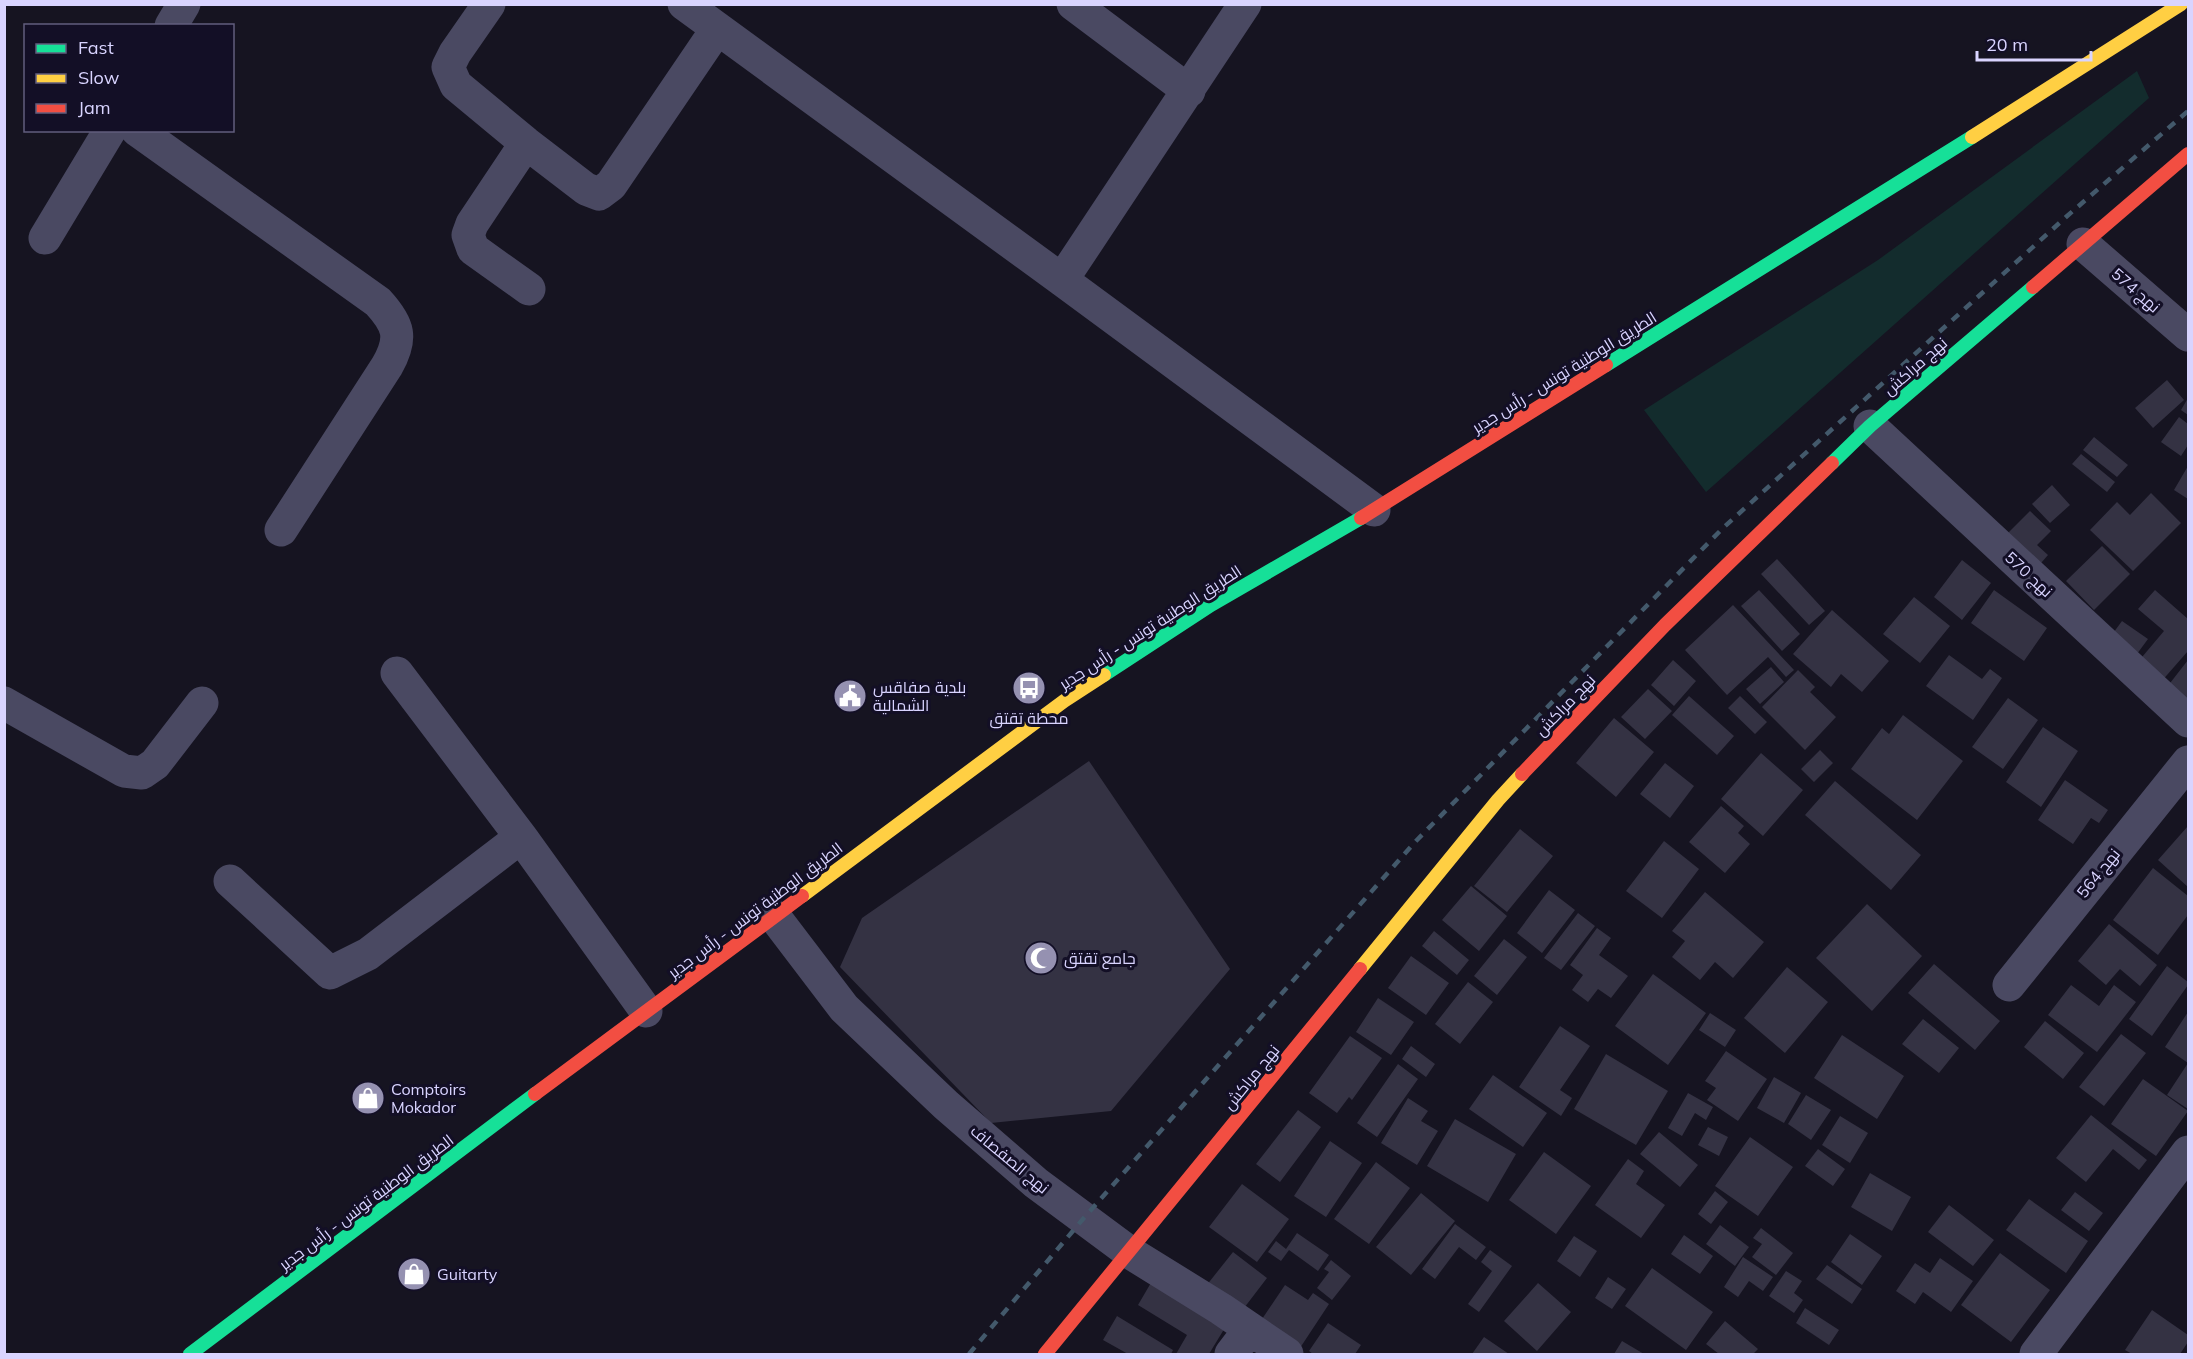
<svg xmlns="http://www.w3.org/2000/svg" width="2193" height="1359" font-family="Mulish,Cairo,sans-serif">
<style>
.green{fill:#132c2d}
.building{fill:#343243}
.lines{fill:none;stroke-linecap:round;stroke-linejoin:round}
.street{stroke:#4a4962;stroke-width:33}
.fast{stroke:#16e098;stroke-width:14}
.slow{stroke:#ffcf43;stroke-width:14}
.jam{stroke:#f24e42;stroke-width:14}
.rail{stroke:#43596b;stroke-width:4.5;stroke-dasharray:9 8;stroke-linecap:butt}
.labels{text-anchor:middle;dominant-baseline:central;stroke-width:6;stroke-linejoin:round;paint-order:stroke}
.street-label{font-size:16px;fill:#d9d4ff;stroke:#130f26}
.poi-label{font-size:16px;fill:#d9d4ff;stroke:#130f26;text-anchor:start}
</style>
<rect width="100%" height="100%" fill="#161421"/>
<path class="green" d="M 2137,71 L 2149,98 L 1706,492 L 1644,410 L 1878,260 Z"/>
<path class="building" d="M 2167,380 L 2184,400 L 2153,428 L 2135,408 Z
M 2188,398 L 2188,415 L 2181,410 Z
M 2179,417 L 2188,424 L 2188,445 L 2181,456 L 2161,442 Z
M 2094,437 L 2128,465 L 2117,477 L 2083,450 Z
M 2081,454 L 2115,482 L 2107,492 L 2072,464 Z
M 2188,466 L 2188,499 L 2174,490 Z
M 2052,485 L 2070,505 L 2050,523 L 2032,504 Z
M 2151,493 L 2181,523 L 2133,571 L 2090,530 L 2117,502 L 2130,515 Z
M 2030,511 L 2051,531 L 2037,545 L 2048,555 L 2035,570 L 2003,538 Z
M 2102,546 L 2130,574 L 2094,610 L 2066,581 Z
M 1777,559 L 1825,611 L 1809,625 L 1761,574 Z
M 1962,560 L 1991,583 L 1962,620 L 1934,597 Z
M 1759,590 L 1800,634 L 1782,651 L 1741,606 Z
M 1994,590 L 2047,628 L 2024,661 L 1971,623 Z
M 2155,590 L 2188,619 L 2188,651 L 2160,683 L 2137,663 L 2164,631 L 2138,609 Z
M 1914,597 L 1950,626 L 1920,663 L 1883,634 Z
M 1733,605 L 1794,670 L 1786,677 L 1768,657 L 1727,695 L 1685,650 Z
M 1832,610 L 1889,661 L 1862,692 L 1841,674 L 1831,687 L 1793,654 Z
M 2122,621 L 2148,639 L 2134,658 L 2108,640 Z
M 1949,655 L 1982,679 L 1990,669 L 2002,678 L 1973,720 L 1926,686 Z
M 1673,660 L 1696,681 L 1674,706 L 1651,685 Z
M 2188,660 L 2188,704 L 2167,687 Z
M 1771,667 L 1784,682 L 1760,704 L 1746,689 Z
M 1798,670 L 1815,687 L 1810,692 L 1836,717 L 1805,750 L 1762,707 Z
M 1648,689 L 1672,711 L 1645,739 L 1621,717 Z
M 1689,696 L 1734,736 L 1717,755 L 1672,715 Z
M 1740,696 L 1767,722 L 1755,734 L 1728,708 Z
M 2008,698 L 2038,720 L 2003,769 L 1972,747 Z
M 1903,715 L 1963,761 L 1917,820 L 1851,769 L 1882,728 L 1889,734 Z
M 1614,718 L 1654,752 L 1616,797 L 1576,763 Z
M 2043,727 L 2078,751 L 2041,807 L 2006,782 Z
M 1820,750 L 1833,763 L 1814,782 L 1801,769 Z
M 1761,753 L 1803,790 L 1763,836 L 1721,799 Z
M 1089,761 L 1230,969 L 1111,1111 L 991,1123 L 840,967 L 862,918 Z
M 1665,763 L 1694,786 L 1670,818 L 1640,794 Z
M 2065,780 L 2108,810 L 2099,823 L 2091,818 L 2073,844 L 2038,820 Z
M 1835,781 L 1921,855 L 1891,890 L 1805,815 Z
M 1721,806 L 1744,826 L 1738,833 L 1750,844 L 1725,873 L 1689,842 Z
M 2188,826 L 2188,887 L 2158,860 Z
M 1520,829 L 1553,856 L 1507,912 L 1474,886 Z
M 1664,841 L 1699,869 L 1662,918 L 1626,891 Z
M 2153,868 L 2188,896 L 2188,915 L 2158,955 L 2113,920 Z
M 1471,886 L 1507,916 L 1479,951 L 1442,920 Z
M 1549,890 L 1575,910 L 1542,953 L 1517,933 Z
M 1705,892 L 1764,942 L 1733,978 L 1715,962 L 1700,980 L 1672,957 L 1685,941 L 1672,931 Z
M 1867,904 L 1922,956 L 1872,1011 L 1816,958 Z
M 1578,913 L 1595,926 L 1561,970 L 1544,958 Z
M 2109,924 L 2157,965 L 2140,986 L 2120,969 L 2106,985 L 2078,961 Z
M 1597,928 L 1611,938 L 1599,955 L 1628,976 L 1611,998 L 1598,989 L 1588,1002 L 1572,990 L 1583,975 L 1570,965 Z
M 1434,931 L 1469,960 L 1457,975 L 1422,946 Z
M 1504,939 L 1527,957 L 1497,995 L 1474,976 Z
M 1411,956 L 1449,983 L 1426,1015 L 1388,988 Z
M 1934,964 L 2000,1021 L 1975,1050 L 1908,993 Z
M 2167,966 L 2188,982 L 2188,985 L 2152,1036 L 2129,1019 Z
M 1787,967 L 1828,1002 L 1785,1053 L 1744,1018 Z
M 1653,974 L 1706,1013 L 1668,1065 L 1615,1026 Z
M 1468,982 L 1493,1002 L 1460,1044 L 1435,1024 Z
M 2071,985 L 2099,1006 L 2114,985 L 2136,1002 L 2097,1052 L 2048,1015 Z
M 1378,998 L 1414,1022 L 1391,1055 L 1356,1032 Z
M 2188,1012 L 2188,1063 L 2165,1047 Z
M 1710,1013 L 1736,1030 L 1725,1047 L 1699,1030 Z
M 1923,1019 L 1959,1048 L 1939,1073 L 1902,1044 Z
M 2045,1021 L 2084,1053 L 2063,1079 L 2024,1047 Z
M 1560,1026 L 1590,1046 L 1560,1090 L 1572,1098 L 1561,1116 L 1519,1087 Z
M 2121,1034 L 2146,1053 L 2104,1106 L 2079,1087 Z
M 1842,1035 L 1904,1076 L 1877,1119 L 1814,1078 Z
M 1350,1036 L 1382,1058 L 1352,1100 L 1349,1097 L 1337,1113 L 1309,1093 Z
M 1411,1046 L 1435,1064 L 1426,1077 L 1402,1059 Z
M 1726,1051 L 1767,1079 L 1738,1121 L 1707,1100 L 1716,1088 L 1705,1081 Z
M 1606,1054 L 1668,1091 L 1636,1145 L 1574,1109 Z
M 2188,1063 L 2188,1109 L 2167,1095 Z
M 1398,1064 L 1418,1079 L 1377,1137 L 1357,1123 Z
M 1493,1075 L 1547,1113 L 1523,1147 L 1469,1109 Z
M 1774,1077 L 1801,1093 L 1784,1123 L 1757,1108 Z
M 2143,1079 L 2188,1111 L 2156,1156 L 2111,1124 Z
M 1688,1093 L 1713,1107 L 1706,1120 L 1695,1113 L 1682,1136 L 1668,1128 Z
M 1806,1095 L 1831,1110 L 1811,1140 L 1788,1124 Z
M 1408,1098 L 1428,1111 L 1421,1121 L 1438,1131 L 1417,1165 L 1381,1143 Z
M 1298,1110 L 1321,1127 L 1280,1182 L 1256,1164 Z
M 2091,1115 L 2147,1160 L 2139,1170 L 2113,1149 L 2086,1182 L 2056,1158 Z
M 1840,1116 L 1868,1133 L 1850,1163 L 1822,1145 Z
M 1455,1119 L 1516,1154 L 1488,1202 L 1427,1166 Z
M 1708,1127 L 1728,1137 L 1719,1156 L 1698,1145 Z
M 1659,1132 L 1698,1165 L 1680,1187 L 1640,1154 Z
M 1750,1137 L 1793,1167 L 1758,1216 L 1715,1186 Z
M 1330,1141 L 1362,1163 L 1326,1217 L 1294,1196 Z
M 1818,1149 L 1845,1169 L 1833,1186 L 1805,1166 Z
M 1544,1152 L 1591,1186 L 1556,1234 L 1509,1200 Z
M 1628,1159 L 1644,1171 L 1636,1184 L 1665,1205 L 1641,1238 L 1595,1205 Z
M 1376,1162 L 1410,1188 L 1369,1244 L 1334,1219 Z
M 1870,1173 L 1911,1197 L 1892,1231 L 1851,1207 Z
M 1242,1184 L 1289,1219 L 1257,1262 L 1209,1227 Z
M 1715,1191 L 1728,1202 L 1711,1224 L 1698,1214 Z
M 2075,1192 L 2103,1213 L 2089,1231 L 2061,1210 Z
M 1421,1193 L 1455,1221 L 1411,1275 L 1376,1247 Z
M 2029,1199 L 2088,1241 L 2066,1273 L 2006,1230 Z
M 1949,1205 L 1994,1240 L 1973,1266 L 1928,1232 Z
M 1455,1224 L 1486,1247 L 1476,1260 L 1459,1247 L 1435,1279 L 1422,1269 Z
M 1720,1225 L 1749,1247 L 1735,1266 L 1706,1244 Z
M 1761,1228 L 1793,1253 L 1776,1275 L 1752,1257 L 1762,1244 L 1753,1238 Z
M 1297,1233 L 1329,1255 L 1318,1271 L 1289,1250 L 1281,1261 L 1268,1252 L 1276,1241 L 1286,1249 Z
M 1850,1234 L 1882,1256 L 1862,1285 L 1831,1262 Z
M 1684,1235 L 1713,1256 L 1700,1274 L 1671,1254 Z
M 1574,1236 L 1597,1251 L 1580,1277 L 1557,1261 Z
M 1490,1250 L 1512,1266 L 1479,1312 L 1468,1304 L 1492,1271 L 1481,1262 Z
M 1233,1252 L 1267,1278 L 1241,1312 L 1206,1286 Z
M 2000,1253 L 2050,1290 L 2011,1342 L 1961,1305 Z
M 1743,1257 L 1773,1277 L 1763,1291 L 1749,1281 L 1738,1297 L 1724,1287 Z
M 1940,1258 L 1973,1281 L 1951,1312 L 1923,1292 L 1915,1304 L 1896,1291 L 1915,1263 L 1930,1273 Z
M 1331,1260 L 1351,1276 L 1332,1300 L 1317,1288 L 1329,1272 L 1324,1269 Z
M 1827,1265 L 1862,1289 L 1852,1304 L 1816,1279 Z
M 1652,1268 L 1713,1312 L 1686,1350 L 1625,1306 Z
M 1786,1271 L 1802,1281 L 1794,1293 L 1803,1300 L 1794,1313 L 1769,1296 Z
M 1608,1277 L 1626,1289 L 1612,1309 L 1595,1298 Z
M 1152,1281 L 1226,1326 L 1209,1354 L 1176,1354 L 1187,1335 L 1138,1305 Z
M 1538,1283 L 1571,1312 L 1537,1351 L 1504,1321 Z
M 1285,1285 L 1308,1300 L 1313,1293 L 1329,1304 L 1300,1348 L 1260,1322 Z
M 1805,1308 L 1839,1330 L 1829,1345 L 1796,1323 Z
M 2152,1310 L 2188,1335 L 2188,1342 L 2180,1354 L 2132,1354 L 2125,1350 Z
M 1117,1316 L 1173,1350 L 1171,1354 L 1128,1354 L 1103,1340 Z
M 1725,1321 L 1758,1349 L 1753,1354 L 1719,1354 L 1706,1344 Z
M 1328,1323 L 1361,1345 L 1355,1354 L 1313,1354 L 1309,1351 Z
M 1484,1337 L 1509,1354 L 1472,1354 Z
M 1622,1341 L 1644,1354 L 1614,1354 Z"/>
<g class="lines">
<path class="street" d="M 489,4 L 455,53 L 448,67 L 456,85 L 526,143 L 586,189 L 599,194 L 611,185 L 717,29
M 684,4 L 1062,280 L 1374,510
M 1073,4 L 1189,91
M 171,26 L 184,4
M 137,130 L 378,302 C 399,325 403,338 387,366 L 281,530
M 526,143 L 472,224 L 468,235 L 473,249 L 529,289
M 45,238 L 110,130
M 2083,244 L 2188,335
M 1062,280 L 1245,4
M 1870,426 L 2188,721
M 397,673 L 521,837 L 646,1011
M 4,703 L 124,771 L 142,773 L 155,764 L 202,703
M 230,881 L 330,973 L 368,954 L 521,837
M 774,916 L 844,1008 L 946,1105 L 1036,1183 L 1129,1252 L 1221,1309 L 1287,1354
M 2009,985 L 2188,762
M 1231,1354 L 1250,1329
M 2036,1354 L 2188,1152"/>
<path class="fast" d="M 1606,365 L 1972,137
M 1832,463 L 1870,426 L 2033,287
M 1104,675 L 1211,605 L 1361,518
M 190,1354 L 535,1094"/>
<path class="slow" d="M 1972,137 L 2181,4
M 802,896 L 1064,701 L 1104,675
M 1360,969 L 1498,800 L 1522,774"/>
<path class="jam" d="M 2033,287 L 2188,154
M 1361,518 L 1606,365
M 1522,774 L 1665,625 L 1832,463
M 535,1094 L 802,896
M 1045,1354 L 1360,969"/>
<path class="rail" d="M 969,1354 L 1083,1219 L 1416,841 L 1723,528 L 2066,217 L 2188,111"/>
</g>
<defs>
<symbol id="bus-disc" viewBox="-11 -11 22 22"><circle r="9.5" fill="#9591b1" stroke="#130f26"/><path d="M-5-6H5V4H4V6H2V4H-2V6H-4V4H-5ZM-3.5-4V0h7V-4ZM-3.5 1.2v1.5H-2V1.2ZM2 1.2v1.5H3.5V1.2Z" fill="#fff"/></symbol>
<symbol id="civic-disc" viewBox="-11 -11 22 22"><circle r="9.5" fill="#9591b1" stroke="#130f26"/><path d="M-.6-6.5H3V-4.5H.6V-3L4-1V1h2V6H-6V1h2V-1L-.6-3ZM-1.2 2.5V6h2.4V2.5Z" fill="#fff"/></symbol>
<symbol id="mosque-disc" viewBox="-11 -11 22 22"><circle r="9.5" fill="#9591b1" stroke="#130f26"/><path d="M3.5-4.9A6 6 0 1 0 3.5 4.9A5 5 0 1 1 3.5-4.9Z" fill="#fff"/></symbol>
<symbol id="shop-disc" viewBox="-11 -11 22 22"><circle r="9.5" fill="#9591b1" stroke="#130f26"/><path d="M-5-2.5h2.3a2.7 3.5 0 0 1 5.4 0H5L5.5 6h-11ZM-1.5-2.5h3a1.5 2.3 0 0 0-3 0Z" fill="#fff"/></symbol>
</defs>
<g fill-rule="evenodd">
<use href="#bus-disc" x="1010" y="669" width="38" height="38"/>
<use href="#civic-disc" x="831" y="677" width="38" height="38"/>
<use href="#mosque-disc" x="1022" y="939" width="38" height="38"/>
<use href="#shop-disc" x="349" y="1079" width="38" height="38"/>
<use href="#shop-disc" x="395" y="1255" width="38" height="38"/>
</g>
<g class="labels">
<g class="street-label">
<text transform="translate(2136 290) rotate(41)">نهج 574</text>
<text transform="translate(1915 366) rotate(-41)">نهج مراكش</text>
<text transform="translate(1564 372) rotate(-32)">الطريق الوطنية تونس - رأس جدير</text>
<text transform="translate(2029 574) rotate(43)">نهج 570</text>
<text transform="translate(1150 627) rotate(-33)">الطريق الوطنية تونس - رأس جدير</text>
<text transform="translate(1565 705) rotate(-46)">نهج مراكش</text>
<text transform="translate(2098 873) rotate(-51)">نهج 564</text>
<text transform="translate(755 910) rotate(-37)">الطريق الوطنية تونس - رأس جدير</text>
<text transform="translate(1251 1077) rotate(-51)">نهج مراكش</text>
<text transform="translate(1010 1159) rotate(40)">نهج الصفصاف</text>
<text transform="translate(366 1202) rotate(-37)">الطريق الوطنية تونس - رأس جدير</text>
</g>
<g class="poi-label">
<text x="873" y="687">بلدية صفاقس<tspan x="873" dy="18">الشمالية</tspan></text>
<text x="1029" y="718" text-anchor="middle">محطة تقتق</text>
<text x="1064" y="958">جامع تقتق</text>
<text x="391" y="1089">Comptoirs<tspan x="391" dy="18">Mokador</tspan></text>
<text x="437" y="1274">Guitarty</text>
</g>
</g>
<rect width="2193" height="1359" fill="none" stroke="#d9d4ff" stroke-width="12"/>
<rect x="24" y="24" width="210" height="108" fill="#130f26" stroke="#625e7d" stroke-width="1.5"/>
<rect x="36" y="44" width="30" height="9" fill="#16e098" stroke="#625e7d" stroke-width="1.5"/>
<text x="78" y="54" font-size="18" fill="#d9d4ff">Fast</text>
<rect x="36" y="74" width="30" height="9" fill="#ffcf43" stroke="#625e7d" stroke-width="1.5"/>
<text x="78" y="84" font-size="18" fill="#d9d4ff">Slow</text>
<rect x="36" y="104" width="30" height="9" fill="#f24e42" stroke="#625e7d" stroke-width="1.5"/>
<text x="78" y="114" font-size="18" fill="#d9d4ff">Jam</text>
<path d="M1977 51v9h114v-9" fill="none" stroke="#d9d4ff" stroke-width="3"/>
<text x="1986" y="51" font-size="18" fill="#d9d4ff" stroke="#130f26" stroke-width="4.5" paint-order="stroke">20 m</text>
</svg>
